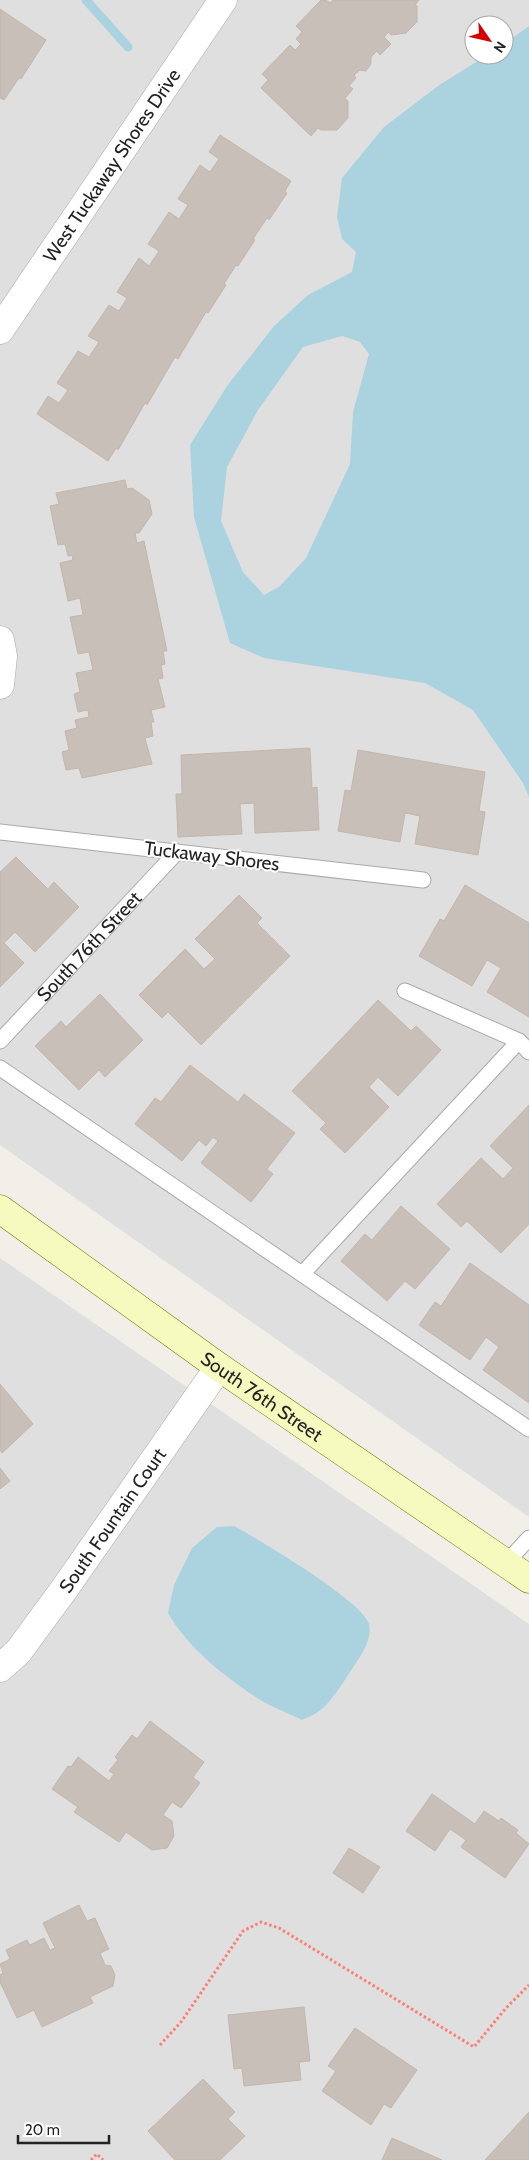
<svg xmlns="http://www.w3.org/2000/svg" width="529" height="2160" font-family="Cabin,sans-serif">
<style>
.residential{fill:#e0dfdf;fill-rule:evenodd}
.water{fill:#aad3df;fill-rule:evenodd}
.lines{fill:none;stroke-linecap:round;stroke-linejoin:round}
.stream{stroke:#aad3df;stroke-width:9}
.building{fill:#c7bfb8;stroke:#c4b6ab}
.lane-casing{stroke:#a9a9a9;stroke-width:17}
.street-casing{stroke:#a9a9a9;stroke-width:29}
.secondary-casing{stroke:#707d05;stroke-width:29}
.path{stroke:#fa8072;stroke-width:3;stroke-dasharray:2.5 2.5;stroke-linecap:butt}
.lane{stroke:#fff;stroke-width:15}
.street{stroke:#fff;stroke-width:28}
.secondary{stroke:#f7fabf;stroke-width:28}
.labels{text-anchor:middle;dominant-baseline:central;stroke-width:4;stroke-linejoin:round;paint-order:stroke}
.street-label{font-size:19px;fill:#222;stroke:#fff}
</style>
<rect width="100%" height="100%" fill="#f2efe9"/>
<path class="residential" d="M 0,0 L 529,0 L 529,1517 L 0,1145 ZM 474,25 L 504,25 L 504,55 L 474,55 Z
M 0,1258 L 529,1624 L 529,2160 L 0,2160 Z"/>
<path class="water" d="M 529,26 L 529,797 L 523,783 L 473,710 L 425,683 L 264,658 L 230,643 L 194,517 L 190,445 L 227,386 L 274,326 L 308,295 L 352,272 L 356,252 L 342,239 L 337,217 L 342,178 L 384,127 L 438,86 L 487,55 L 504,55 L 504,44 ZM 342,336 L 360,342 L 369,354 L 353,412 L 350,464 L 306,558 L 280,586 L 264,595 L 243,572 L 221,521 L 227,467 L 258,410 L 303,347 Z
M 234,1526 C 258,1539 363,1601 369,1624 C 373,1640 360,1656 352,1669 C 344,1681 331,1703 319,1711 C 314,1715 308,1717 302,1720 C 288,1713 271,1707 257,1698 C 224,1676 188,1648 168,1613 L 174,1585 L 192,1548 L 217,1527 Z"/>
<g class="lines">
<path class="stream" d="M 86,0 L 128,47"/>
</g>
<path class="building" d="M 321,0 L 326,0 L 330,3 L 333,0 L 419,0 L 415,5 L 417,6 L 417,22 L 406,33 L 391,35 L 389,32 L 384,37 L 391,44 L 380,55 L 377,51 L 371,57 L 371,64 L 366,71 L 360,70 L 354,75 L 356,78 L 349,86 L 353,89 L 345,98 L 348,101 L 348,118 L 337,130 L 321,130 L 318,128 L 311,136 L 261,88 L 268,80 L 262,74 L 290,45 L 295,50 L 301,44 L 296,39 L 302,32 L 296,26 Z
M 0,9 L 46,40 L 21,79 L 19,78 L 4,100 L 0,98 Z
M 220,135 L 291,181 L 285,191 L 287,193 L 269,220 L 267,218 L 253,239 L 255,240 L 238,266 L 236,265 L 224,284 L 226,285 L 208,313 L 206,312 L 178,359 L 175,357 L 147,405 L 145,403 L 118,450 L 116,448 L 108,461 L 37,414 L 48,396 L 59,403 L 68,390 L 57,383 L 78,351 L 89,357 L 99,342 L 88,336 L 109,305 L 119,311 L 127,298 L 117,292 L 139,258 L 149,266 L 159,251 L 148,244 L 169,212 L 179,219 L 188,205 L 178,199 L 200,165 L 210,172 L 219,159 L 209,152 Z
M 125,480 L 127,489 L 132,488 L 149,500 L 152,514 L 139,533 L 135,533 L 137,543 L 144,541 L 167,651 L 163,651 L 165,664 L 161,665 L 163,678 L 158,679 L 165,707 L 151,710 L 154,722 L 151,722 L 153,736 L 145,738 L 152,764 L 82,778 L 79,768 L 66,770 L 62,752 L 69,750 L 65,731 L 77,728 L 75,720 L 89,717 L 88,710 L 78,712 L 74,694 L 80,692 L 76,673 L 93,670 L 89,652 L 78,654 L 70,617 L 83,615 L 80,598 L 68,601 L 60,563 L 73,560 L 72,555 L 68,556 L 65,544 L 58,545 L 50,506 L 59,504 L 56,493 Z
M 310,748 L 312,788 L 317,787 L 319,830 L 255,833 L 254,803 L 240,804 L 242,834 L 178,837 L 176,794 L 182,794 L 181,755 Z
M 358,750 L 485,772 L 479,811 L 485,812 L 478,855 L 415,844 L 420,816 L 405,813 L 400,842 L 338,831 L 345,790 L 351,791 Z
M 16,857 L 48,889 L 54,882 L 79,907 L 35,952 L 15,932 L 4,943 L 24,963 L 0,987 L 0,872 Z
M 465,885 L 529,923 L 529,1017 L 487,992 L 501,968 L 487,960 L 472,986 L 419,956 L 440,919 L 444,921 Z
M 239,895 L 262,918 L 257,923 L 290,956 L 201,1045 L 168,1012 L 162,1018 L 139,995 L 185,949 L 204,969 L 215,959 L 195,939 Z
M 100,994 L 143,1040 L 105,1077 L 99,1070 L 79,1090 L 35,1046 L 61,1021 L 66,1027 Z
M 378,1000 L 411,1031 L 416,1026 L 441,1050 L 398,1096 L 378,1077 L 369,1087 L 389,1107 L 345,1153 L 320,1129 L 326,1123 L 292,1091 Z
M 190,1065 L 238,1102 L 244,1094 L 295,1133 L 267,1169 L 273,1174 L 251,1202 L 201,1163 L 218,1141 L 213,1137 L 206,1146 L 199,1140 L 182,1161 L 135,1124 L 155,1098 L 161,1102 Z
M 529,1105 L 529,1224 L 501,1253 L 467,1221 L 461,1227 L 437,1204 L 481,1158 L 503,1179 L 513,1168 L 490,1146 Z
M 401,1206 L 450,1249 L 415,1289 L 405,1281 L 387,1301 L 341,1261 L 365,1234 L 372,1240 Z
M 470,1263 L 529,1305 L 529,1403 L 483,1370 L 499,1347 L 486,1337 L 470,1360 L 419,1325 L 435,1302 L 441,1306 Z
M 0,1384 L 33,1424 L 2,1453 L 0,1450 Z
M 0,1468 L 10,1481 L 0,1489 Z
M 150,1721 L 204,1762 L 193,1777 L 200,1783 L 181,1808 L 172,1802 L 163,1815 L 172,1821 L 174,1836 L 167,1848 L 152,1850 L 126,1832 L 119,1842 L 74,1812 L 78,1807 L 52,1789 L 68,1766 L 71,1767 L 78,1757 L 109,1781 L 114,1774 L 109,1771 L 118,1760 L 115,1757 L 132,1735 L 137,1739 Z
M 432,1794 L 475,1824 L 484,1811 L 499,1821 L 501,1818 L 518,1830 L 516,1833 L 529,1844 L 505,1878 L 461,1847 L 466,1840 L 450,1829 L 435,1851 L 406,1831 Z
M 349,1848 L 380,1867 L 363,1893 L 333,1873 Z
M 79,1905 L 87,1921 L 95,1918 L 107,1945 L 109,1949 L 100,1953 L 105,1965 L 111,1966 L 115,1975 L 113,1986 L 90,1997 L 93,2003 L 42,2027 L 34,2010 L 17,2018 L 0,1982 L 0,1975 L 3,1973 L 0,1964 L 10,1959 L 6,1950 L 27,1940 L 30,1945 L 44,1938 L 50,1950 L 55,1948 L 43,1923 Z
M 304,2007 L 310,2061 L 299,2062 L 301,2080 L 244,2086 L 242,2068 L 234,2069 L 228,2015 Z
M 355,2028 L 417,2070 L 391,2108 L 384,2104 L 371,2125 L 322,2091 L 336,2071 L 328,2066 Z
M 203,2079 L 235,2112 L 228,2119 L 245,2136 L 220,2160 L 175,2160 L 148,2131 Z
M 529,2112 L 529,2160 L 485,2160 Z
M 392,2138 L 442,2160 L 382,2160 Z"/>
<g class="lines">
<defs>
<g id="lane">
<path d="M 0,832 L 423,880"/>
<path d="M 405,991 L 519,1041 L 529,1052"/>
<path id="s1" d="M 0,1041 L 177,852"/>
<path d="M 0,1068 L 529,1429"/>
<path d="M 302,1274 L 519,1041"/>
<path d="M 506,1563 L 529,1538"/>
</g>
<g id="street">
<path id="s2" d="M 0,330 L 223,0"/>
<path d="M 0,640 L 3,656 L 0,685"/>
<path id="s3" d="M 0,1668 L 18,1652 L 65,1588 L 219,1367"/>
</g>
<g id="secondary">
<path id="s4" d="M 0,1209 L 219,1367 L 529,1579"/>
</g>
</defs>
<use href="#lane" class="lane-casing"/>
<use href="#street" class="street-casing"/>
<use href="#secondary" class="secondary-casing"/>
<path class="path" d="M 160,2045 L 181,2022 L 243,1931 L 261,1922 L 279,1928 L 474,2047 L 506,2008 L 529,1985
M 91,2160 L 97,2154 L 103,2160"/>
<use href="#lane" class="lane"/>
<use href="#street" class="street"/>
<use href="#secondary" class="secondary"/>
</g>
<g class="labels">
<g class="street-label">
<text stroke="none"><textPath href="#s2" startOffset="199">West Tuckaway Shores Drive</textPath></text>
<text transform="translate(212 856) rotate(7)">Tuckaway Shores</text>
<text stroke="none"><textPath href="#s1" startOffset="130">South 76th Street</textPath></text>
<text stroke="none"><textPath href="#s4" startOffset="322">South 76th Street</textPath></text>
<text stroke="none"><textPath href="#s3" startOffset="186">South Fountain Court</textPath></text>
</g>
</g>
<g transform="translate(489 40) rotate(124)"><circle r="24" fill="#ffffff" stroke="#a7a7a7"/>
<path d="M0-4L9 19L0 12L-9 19Z" fill="#d40000"/>
<text y="-8" font-size="14" font-weight="bold" text-anchor="middle" fill="#222222">N</text>
</g>
<path d="M18 2135v8h91v-8" fill="none" stroke="#222222" stroke-width="2.5"/>
<text x="25" y="2135" font-size="15" fill="#222222" stroke="#ffffff" stroke-width="4" paint-order="stroke">20 m</text>
</svg>
